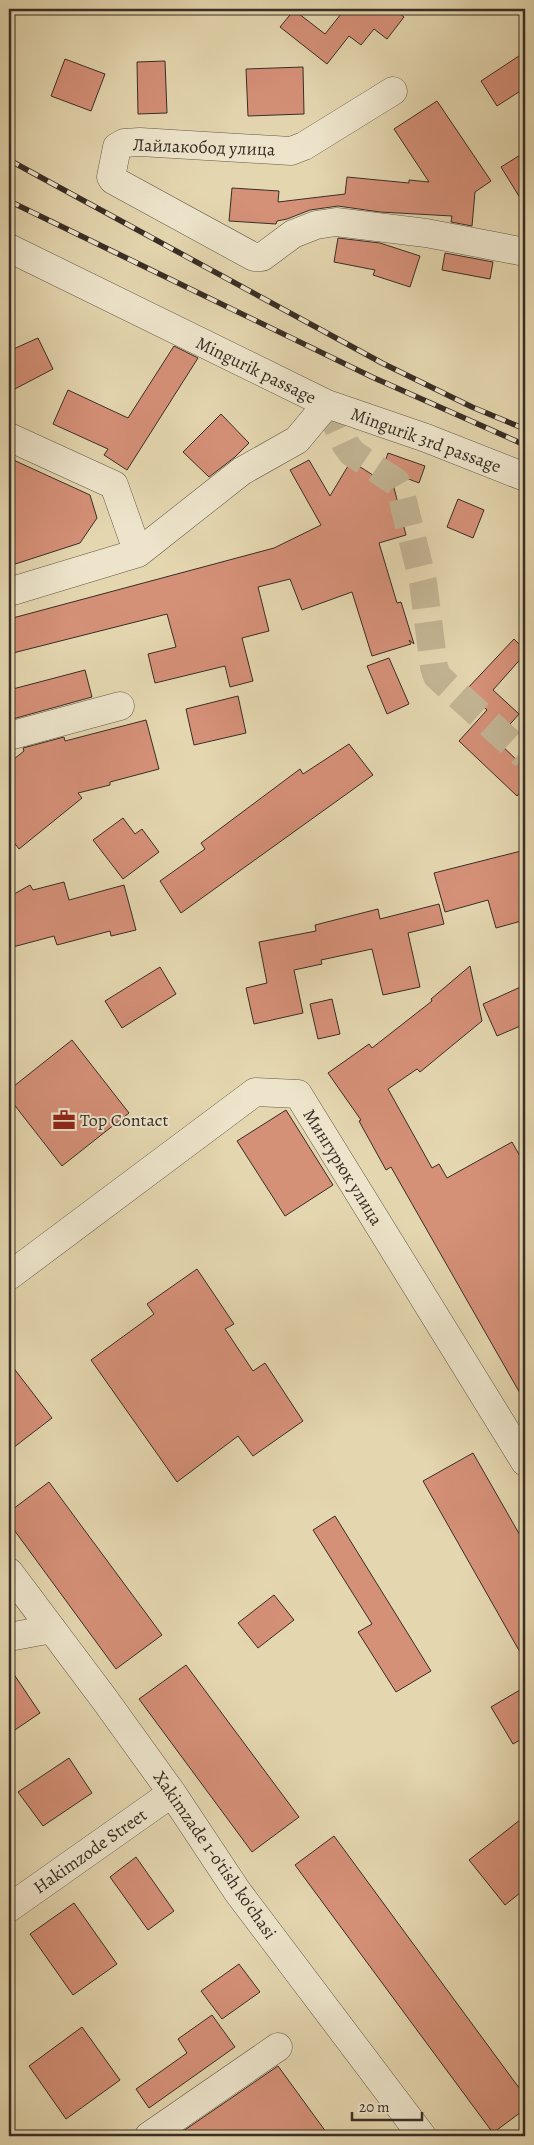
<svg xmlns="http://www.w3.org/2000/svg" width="534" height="2145" font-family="Alegreya,serif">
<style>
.building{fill:#d59078;stroke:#382e25}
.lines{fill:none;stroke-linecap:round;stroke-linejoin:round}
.minor-tunnel{stroke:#c2b493;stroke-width:28;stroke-dasharray:28 14;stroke-linecap:butt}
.minor-casing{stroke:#635848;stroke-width:29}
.minor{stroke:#ede4cb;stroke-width:28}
.rail-casing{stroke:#382e25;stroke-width:5.5}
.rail{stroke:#ede4cb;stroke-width:4;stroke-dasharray:11;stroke-linecap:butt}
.labels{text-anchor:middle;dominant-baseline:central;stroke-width:4;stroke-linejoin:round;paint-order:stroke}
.street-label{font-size:18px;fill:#382e25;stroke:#ede4cb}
.poi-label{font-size:18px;fill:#382e25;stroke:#ede4cb;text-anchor:start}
</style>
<rect width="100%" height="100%" fill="#e4d6af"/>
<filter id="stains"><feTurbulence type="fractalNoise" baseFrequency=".004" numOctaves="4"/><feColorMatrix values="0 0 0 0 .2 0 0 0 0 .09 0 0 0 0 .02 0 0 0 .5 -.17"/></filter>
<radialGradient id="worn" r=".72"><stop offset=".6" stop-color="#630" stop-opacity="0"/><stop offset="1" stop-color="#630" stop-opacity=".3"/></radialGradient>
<path class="building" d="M 345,9 L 394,9 L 404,17 L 387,39 L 374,29 L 361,45 L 349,36 L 327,64 L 280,27 L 294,10 L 325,34 Z
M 525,52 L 525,88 L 497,106 L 481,81 Z
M 65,59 L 105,74 L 91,111 L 51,96 Z
M 165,61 L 167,113 L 138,114 L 137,62 Z
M 303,67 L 304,114 L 248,116 L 246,69 Z
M 437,101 L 491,181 L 475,192 L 472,226 L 451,222 L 452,216 L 380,212 L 338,206 L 310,210 L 287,219 L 277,221 L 276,224 L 229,221 L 232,188 L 279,191 L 278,202 L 345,194 L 347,177 L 409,183 L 409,180 L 429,182 L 394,129 Z
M 525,152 L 525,206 L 501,167 Z
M 338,238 L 380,243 L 420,256 L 410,287 L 373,275 L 375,270 L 334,262 Z
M 445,253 L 493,262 L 490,279 L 442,270 Z
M 38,338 L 53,369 L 9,392 L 9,351 Z
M 174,346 L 198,358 L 127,470 L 104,455 L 108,449 L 53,424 L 68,390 L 128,418 Z
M 221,414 L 249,443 L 235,457 L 209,477 L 183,452 Z
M 388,453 L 425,466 L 419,483 L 390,472 L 406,535 L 379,543 L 397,603 L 401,602 L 414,644 L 409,640 L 411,644 L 372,656 L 352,592 L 302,610 L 290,579 L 258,587 L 269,631 L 242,638 L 253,681 L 230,687 L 225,666 L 155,683 L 148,654 L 176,647 L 167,614 L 9,654 L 9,619 L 274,548 L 321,525 L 290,470 L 309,460 L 330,496 L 351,461 L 379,479 Z
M 9,458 L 90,495 L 97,518 L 80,543 L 9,566 Z
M 458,499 L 484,510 L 473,538 L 447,527 Z
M 514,639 L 525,650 L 525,654 L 493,690 L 519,714 L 496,740 L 525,768 L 525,787 L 517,796 L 459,741 L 487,710 L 466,690 Z
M 389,658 L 409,704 L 387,714 L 367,666 Z
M 85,670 L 92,697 L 9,720 L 9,690 Z
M 238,696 L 246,733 L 194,745 L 186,709 Z
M 146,720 L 159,769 L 110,782 L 110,785 L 78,793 L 82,798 L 19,849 L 9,836 L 9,763 L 24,751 L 23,748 L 64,737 L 65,741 Z
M 349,744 L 373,775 L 181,913 L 160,881 L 205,849 L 201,843 L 300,769 L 303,774 Z
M 123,818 L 135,834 L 142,829 L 159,852 L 123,879 L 93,840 Z
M 525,850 L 525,920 L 496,928 L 488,900 L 445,912 L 434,873 Z
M 64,882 L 69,900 L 124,885 L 136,930 L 111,936 L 110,931 L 57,945 L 54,936 L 9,948 L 9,897 L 30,885 L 33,890 Z
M 439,904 L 444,924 L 408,933 L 420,987 L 383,995 L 372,949 L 321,960 L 322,964 L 294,970 L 303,1013 L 254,1024 L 246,988 L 267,983 L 259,942 L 316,931 L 315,925 L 378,909 L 380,919 Z
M 470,966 L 482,1021 L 420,1072 L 417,1069 L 388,1089 L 432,1168 L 439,1164 L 447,1178 L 512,1142 L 525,1165 L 525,1402 L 391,1167 L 386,1170 L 359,1121 L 361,1120 L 328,1073 L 369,1044 L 372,1048 L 432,1001 L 431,999 Z
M 160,967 L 176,994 L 122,1028 L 105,1001 Z
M 525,985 L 525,1024 L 497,1036 L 483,1004 Z
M 332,999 L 340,1034 L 318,1039 L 310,1004 Z
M 72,1040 L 129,1113 L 62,1166 L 9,1098 L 9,1090 Z
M 286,1110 L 333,1185 L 285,1216 L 237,1141 Z
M 197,1269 L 234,1324 L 225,1329 L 253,1371 L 265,1363 L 303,1421 L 253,1456 L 238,1436 L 177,1482 L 91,1360 L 154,1314 L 147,1304 Z
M 9,1362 L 52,1418 L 9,1451 Z
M 473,1453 L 525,1544 L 525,1661 L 423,1481 Z
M 49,1482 L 162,1635 L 116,1669 L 9,1523 L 9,1512 Z
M 335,1516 L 431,1671 L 396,1692 L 358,1632 L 372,1624 L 313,1530 Z
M 274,1595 L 294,1620 L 258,1648 L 238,1623 Z
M 186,1665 L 299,1817 L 252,1852 L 139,1699 Z
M 9,1667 L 40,1713 L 9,1734 Z
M 525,1687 L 525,1737 L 513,1744 L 491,1707 Z
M 69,1758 L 92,1793 L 43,1826 L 18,1792 Z
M 525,1816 L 525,1889 L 505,1905 L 469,1860 Z
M 334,1836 L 525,2096 L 525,2109 L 493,2133 L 295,1865 Z
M 136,1857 L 174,1911 L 148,1930 L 110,1877 Z
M 74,1903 L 117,1964 L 73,1995 L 30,1934 Z
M 239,1964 L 260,1992 L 222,2019 L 201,1991 Z
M 212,2015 L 235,2047 L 149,2108 L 136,2089 L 187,2053 L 178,2039 Z
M 82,2027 L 120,2080 L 66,2119 L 29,2066 Z
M 278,2066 L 329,2136 L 176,2136 Z"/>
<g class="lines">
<path class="minor-tunnel" d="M 327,404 L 346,445 L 352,453 L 396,482 L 400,489 L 423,582 L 434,667 L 437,676 L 525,756"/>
<defs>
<path id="minor" d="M 393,91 L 304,146 L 291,151 L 140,142 L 124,143 L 117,147 L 111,177 L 113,180 L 254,257 L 262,257 L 293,234 L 316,225 L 336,222 L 426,233 L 525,252
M 9,248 L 327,404 L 297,440 L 242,471 L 138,553 L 9,592
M 327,404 L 426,438 L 525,477
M 9,437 L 114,485 L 138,553
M 9,736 L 120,706
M 9,1276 L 255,1092 L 298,1094 L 525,1462
M 9,1572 L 105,1700 L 172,1793 L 237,1891 L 422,2136
M 9,1637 L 52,1629
M 9,1908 L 172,1793
M 149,2136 L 278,2047"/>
</defs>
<use href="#minor" class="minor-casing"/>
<use href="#minor" class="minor"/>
<defs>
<path id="rail" d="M 9,160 L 382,363 L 472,407 L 525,429
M 9,201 L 372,377 L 525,445"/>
</defs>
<use href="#rail" class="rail-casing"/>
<use href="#rail" class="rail"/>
</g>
<defs>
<symbol id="office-bare" viewBox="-9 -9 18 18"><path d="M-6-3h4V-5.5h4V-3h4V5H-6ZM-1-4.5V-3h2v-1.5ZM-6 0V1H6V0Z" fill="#8f2418" stroke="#ede4cb" stroke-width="2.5" paint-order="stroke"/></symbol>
</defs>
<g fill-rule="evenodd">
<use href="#office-bare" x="48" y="1104" width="32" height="32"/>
</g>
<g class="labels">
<g class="street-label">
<text transform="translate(204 147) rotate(2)">Лайлакобод улица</text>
<text transform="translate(256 370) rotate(26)">Mingurik passage</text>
<text transform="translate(426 440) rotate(20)">Mingurik 3rd passage</text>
<text transform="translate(343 1167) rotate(58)">Мингурюк улица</text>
<text transform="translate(90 1851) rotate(-35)">Hakimzode Street</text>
<text transform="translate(215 1855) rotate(55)">Xakimzade 1-o'tish ko'chasi</text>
</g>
<g class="poi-label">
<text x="80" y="1120">Top Contact</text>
</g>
</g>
<rect width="534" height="2145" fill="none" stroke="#e4d6af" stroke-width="30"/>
<rect x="10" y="10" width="514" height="2125" fill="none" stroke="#382e25" stroke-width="2.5"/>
<rect x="15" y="15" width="504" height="2115" fill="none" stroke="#382e25"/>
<path d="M352 2112v8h70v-8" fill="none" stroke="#382e25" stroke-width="2.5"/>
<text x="359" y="2112" font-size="15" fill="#382e25" stroke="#ede4cb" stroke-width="4" paint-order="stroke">20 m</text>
<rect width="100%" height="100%" filter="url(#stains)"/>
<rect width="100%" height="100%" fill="url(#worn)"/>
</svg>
